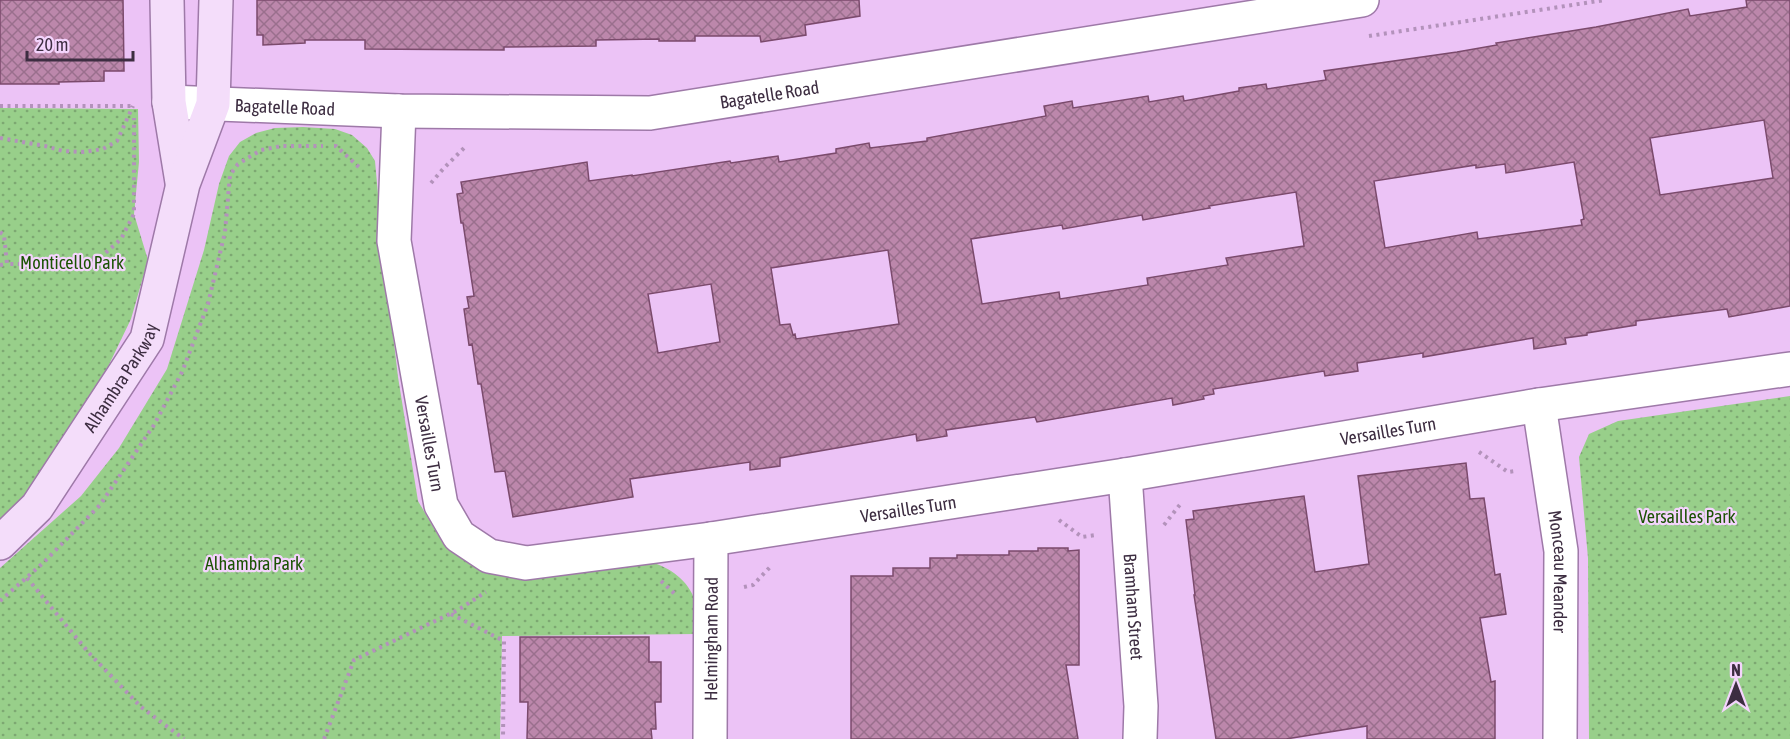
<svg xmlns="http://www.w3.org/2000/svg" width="1790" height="739" font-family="'Asap Condensed',sans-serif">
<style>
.park{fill:url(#park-dots)}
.building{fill:url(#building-cross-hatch);stroke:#7b4a6c;stroke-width:1.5;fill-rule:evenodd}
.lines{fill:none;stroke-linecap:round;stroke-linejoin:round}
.street-casing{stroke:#9e79a8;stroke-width:36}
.secondary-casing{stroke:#9e79a8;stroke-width:36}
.path{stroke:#b392bb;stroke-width:4;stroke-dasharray:3 4.5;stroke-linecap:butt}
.street{stroke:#fff;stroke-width:33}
.secondary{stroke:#f4ddfa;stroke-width:33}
.labels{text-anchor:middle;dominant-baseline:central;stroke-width:4.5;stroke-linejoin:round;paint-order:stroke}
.street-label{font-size:18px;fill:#3d2d41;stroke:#f4d4fd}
.park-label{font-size:18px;fill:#1a5203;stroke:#f4d4fd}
</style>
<defs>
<pattern id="park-dots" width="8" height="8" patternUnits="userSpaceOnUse" patternTransform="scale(1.5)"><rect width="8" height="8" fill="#98cf8a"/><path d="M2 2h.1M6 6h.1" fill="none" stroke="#7da872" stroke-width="1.8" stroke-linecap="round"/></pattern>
<pattern id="building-cross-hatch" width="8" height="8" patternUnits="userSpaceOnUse" patternTransform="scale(1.5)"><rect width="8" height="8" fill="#bc87ab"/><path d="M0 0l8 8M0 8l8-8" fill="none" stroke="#9a6f8d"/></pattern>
</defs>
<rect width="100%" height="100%" fill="#ecc3f6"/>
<path class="park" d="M 0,108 L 138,109 L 139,162 L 134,214 L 148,260 L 131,319 L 77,431 L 24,502 L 0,522 Z
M 303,127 L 335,129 L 352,135 L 367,148 L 375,161 L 382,239 L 398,377 L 418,501 L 438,535 L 482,565 L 650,562 C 670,567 689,581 695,601 C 698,611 696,624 696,634 L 502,636 L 500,739 L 0,739 L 0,568 L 81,496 L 119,448 L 167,369 L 204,250 L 219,184 L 229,156 L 240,142 L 256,133 L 275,128 Z
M 1790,396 L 1790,739 L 1589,739 L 1588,558 L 1579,457 L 1589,434 L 1618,421 Z"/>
<path class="building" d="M 0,0 L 123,0 L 124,71 L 104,71 L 104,81 L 59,82 L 59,84 L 0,84 Z
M 257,0 L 859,0 L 860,16 L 805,25 L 806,35 L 761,42 L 760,36 L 695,36 L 695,41 L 659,41 L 659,39 L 596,40 L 596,46 L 504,47 L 504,50 L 365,49 L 365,40 L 305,40 L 305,43 L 263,45 L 263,35 L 257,35 Z
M 1746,0 L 1790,0 L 1790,306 L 1729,317 L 1727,309 L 1636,321 L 1636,325 L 1587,333 L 1587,335 L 1565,338 L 1566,344 L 1534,349 L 1533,338 L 1423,357 L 1423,353 L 1357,363 L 1358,371 L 1325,376 L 1324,371 L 1213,389 L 1214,394 L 1203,396 L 1204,399 L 1173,405 L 1172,398 L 1037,422 L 1035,417 L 946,430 L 947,436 L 917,441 L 916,434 L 780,458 L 780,466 L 750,470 L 750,462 L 630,479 L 633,497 L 513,517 L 505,471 L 495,472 L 481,384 L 478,384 L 472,344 L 469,345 L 464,309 L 469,308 L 467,297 L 474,296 L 463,223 L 461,223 L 457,194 L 463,193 L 461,182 L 587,162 L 589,181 L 632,175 L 632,176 L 730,161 L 731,163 L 778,156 L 779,162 L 836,153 L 836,149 L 869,143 L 870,148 L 927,141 L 927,138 L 1046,116 L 1044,106 L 1072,101 L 1073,108 L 1148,96 L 1149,102 L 1183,96 L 1184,101 L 1239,91 L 1239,88 L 1266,84 L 1267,89 L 1326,80 L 1324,71 L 1457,52 L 1497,45 L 1496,43 L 1596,27 L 1688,9 L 1690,16 L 1747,7 ZM 1764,120 L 1773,178 L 1660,195 L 1650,138 ZM 1574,162 L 1584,219 L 1581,220 L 1582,225 L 1478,239 L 1477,232 L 1385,248 L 1374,181 L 1476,165 L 1476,168 L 1505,164 L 1506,173 ZM 1296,192 L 1304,246 L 1226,258 L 1228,265 L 1147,278 L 1148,285 L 1060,299 L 1059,292 L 982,304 L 971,239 L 1062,225 L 1063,229 L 1142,215 L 1143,220 L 1210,208 L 1209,206 ZM 888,250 L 899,324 L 796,339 L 795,334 L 793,335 L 790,324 L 780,325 L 771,268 ZM 711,284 L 720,342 L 658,353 L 648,294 Z
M 1466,463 L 1470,499 L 1484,498 L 1495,575 L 1500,574 L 1506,614 L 1480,618 L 1491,682 L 1495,681 L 1495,739 L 1367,739 L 1367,726 L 1286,739 L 1216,739 L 1194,595 L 1195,595 L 1186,520 L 1194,519 L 1193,511 L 1304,496 L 1315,572 L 1369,564 L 1358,476 Z
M 1038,548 L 1068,548 L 1068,551 L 1079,550 L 1079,665 L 1066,665 L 1078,739 L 851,739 L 851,576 L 893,576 L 893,568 L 930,568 L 930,558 L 957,558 L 957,555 L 1009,555 L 1009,551 L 1038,551 Z
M 520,637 L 649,637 L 649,662 L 661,662 L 661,702 L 655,702 L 656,729 L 651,729 L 652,739 L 527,739 L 528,702 L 520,702 Z"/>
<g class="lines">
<defs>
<g id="street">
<path id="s1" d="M 169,102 L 399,111 L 650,113 L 1362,0"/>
<path id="s2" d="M 399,111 L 394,241 L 441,505 L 459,536 L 489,556 L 526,563 L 711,539 L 1125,475 L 1539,405 L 1790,369"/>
<path id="s3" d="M 1539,405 L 1561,551 L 1560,739"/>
<path id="s4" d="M 1125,475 L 1141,706 L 1140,739"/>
<path id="s5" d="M 710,739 L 711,539"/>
</g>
<g id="secondary">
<path d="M 167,0 L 169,102 L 182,182"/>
<path id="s6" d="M 0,543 L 37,507 L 147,339 L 183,184 L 213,104 L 216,0"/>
</g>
</defs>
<use href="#street" class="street-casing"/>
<use href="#secondary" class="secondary-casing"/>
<path class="path" d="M 1369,36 L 1605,0
M 0,106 L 134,106
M 0,138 L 45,146 L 63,151 L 84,152 L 103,149 L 117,141 L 133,106
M 334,146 L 336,146 L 362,170
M 431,183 L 443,169 L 465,147
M 0,232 L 4,235 L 7,264 L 67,264 L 102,256 L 121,239 L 134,214 L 134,118
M 0,265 L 7,264
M 1479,452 L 1508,472 L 1516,471
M 1059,520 L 1082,537 L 1096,535
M 1164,525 L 1182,502
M 27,578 L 89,653 L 141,707 L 184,739
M 661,581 L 675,594
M 744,587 L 753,585 L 772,565
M 0,601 L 43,563 L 100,505 L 154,425 L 182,372 L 208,304 L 225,232 L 230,175 L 238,164 L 261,150 L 282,146 L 323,146
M 451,614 L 504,641 L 503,739
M 324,739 L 354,660 L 458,610 L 486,592"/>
<use href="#street" class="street"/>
<use href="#secondary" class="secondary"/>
</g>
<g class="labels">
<g class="street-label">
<text stroke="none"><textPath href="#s1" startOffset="602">Bagatelle Road</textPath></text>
<text stroke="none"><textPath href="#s1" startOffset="116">Bagatelle Road</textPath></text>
<text stroke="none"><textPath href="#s6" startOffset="206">Alhambra Parkway</textPath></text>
<text stroke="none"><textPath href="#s2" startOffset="1380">Versailles Turn</textPath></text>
<text stroke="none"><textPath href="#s2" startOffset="336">Versailles Turn</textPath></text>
<text stroke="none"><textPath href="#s2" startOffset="894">Versailles Turn</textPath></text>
<text stroke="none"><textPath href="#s3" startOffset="168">Monceau Meander</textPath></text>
<text stroke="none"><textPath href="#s4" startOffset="132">Bramham Street</textPath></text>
<text stroke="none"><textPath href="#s5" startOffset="100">Helmingham Road</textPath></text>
</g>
<g class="park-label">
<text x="72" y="262">Monticello Park</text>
<text x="1687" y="516">Versailles Park</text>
<text x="254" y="563">Alhambra Park</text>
</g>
</g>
<g transform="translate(1736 685)" stroke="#f4d4fd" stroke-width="4.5" paint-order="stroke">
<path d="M0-4.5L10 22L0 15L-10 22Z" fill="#3d2d41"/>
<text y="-9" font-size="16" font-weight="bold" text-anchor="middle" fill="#3d2d41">N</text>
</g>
<path d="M27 51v9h106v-9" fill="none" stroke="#3d2d41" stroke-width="3"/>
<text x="36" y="51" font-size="18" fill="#3d2d41" stroke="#f4d4fd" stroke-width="4.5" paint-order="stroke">20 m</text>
</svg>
